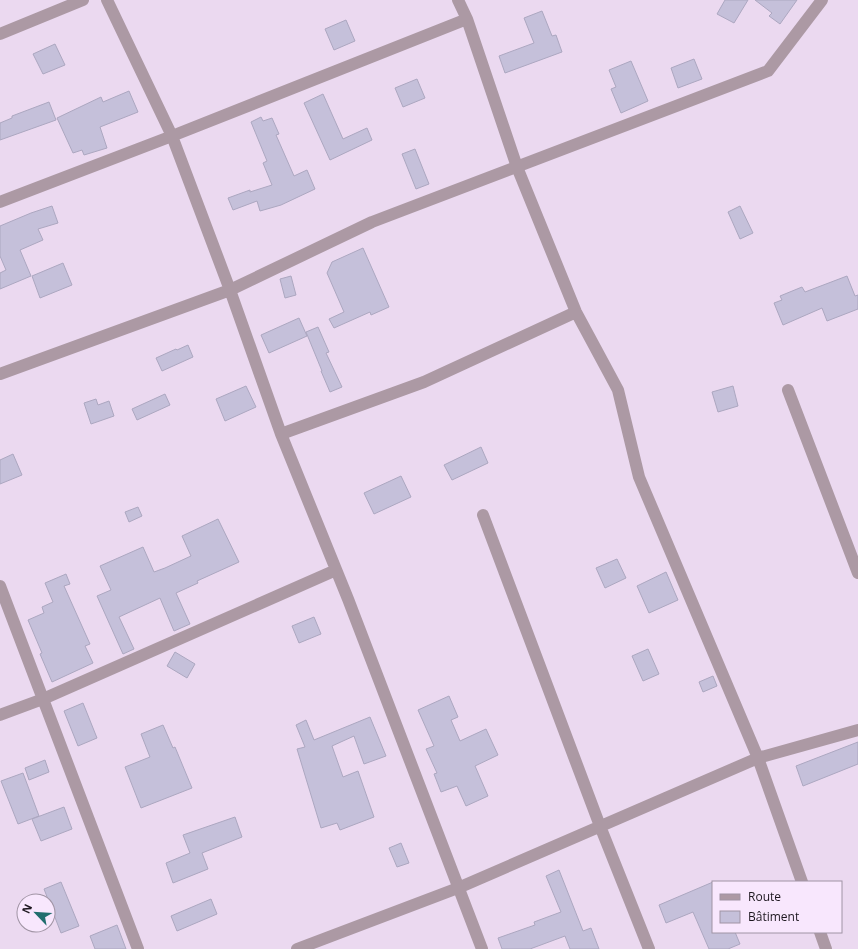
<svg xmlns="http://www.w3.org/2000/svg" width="858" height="949" font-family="'Open Sans',sans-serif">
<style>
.building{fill:#c5c0da;stroke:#aca7c0}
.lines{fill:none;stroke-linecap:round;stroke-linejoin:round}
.street{stroke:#ac99a4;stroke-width:12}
</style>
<rect width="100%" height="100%" fill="#ebd9f0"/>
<path class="building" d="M 725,0 L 748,0 L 734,23 L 717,14 Z
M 755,0 L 797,0 L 780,24 L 769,16 L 772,13 Z
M 542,11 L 552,36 L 556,35 L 562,52 L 505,73 L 499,56 L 534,43 L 524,18 Z
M 346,20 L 355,41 L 334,50 L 325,29 Z
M 55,44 L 65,65 L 43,74 L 33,54 Z
M 694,59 L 702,79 L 678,88 L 671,68 Z
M 631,61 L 648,101 L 621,113 L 611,89 L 616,87 L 609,70 Z
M 417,79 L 425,98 L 403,107 L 395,88 Z
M 129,91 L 138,112 L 100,127 L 107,148 L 84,155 L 82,150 L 73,153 L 57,118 L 101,97 L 103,102 Z
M 323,94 L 343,139 L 367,128 L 372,140 L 330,160 L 304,103 Z
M 49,102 L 56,120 L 0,140 L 0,123 L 12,118 L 12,116 Z
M 261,117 L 263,121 L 272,118 L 279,134 L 276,135 L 294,176 L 307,170 L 315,189 L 281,205 L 260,211 L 257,201 L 233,210 L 228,198 L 250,190 L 250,192 L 272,185 L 263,163 L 267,161 L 251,122 Z
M 415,149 L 429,184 L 416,189 L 402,154 Z
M 52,206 L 58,223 L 38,229 L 43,240 L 20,250 L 31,276 L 0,289 L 0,273 L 6,270 L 0,256 L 0,226 L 31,213 Z
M 740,206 L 753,233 L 740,239 L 728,212 Z
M 363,248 L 389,307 L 371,315 L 370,312 L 334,328 L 329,319 L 344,312 L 327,273 L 332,262 Z
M 63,263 L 72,285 L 40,298 L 32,276 Z
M 291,276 L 296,295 L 285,298 L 280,279 Z
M 847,276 L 855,296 L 858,295 L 858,309 L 827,321 L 822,308 L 783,325 L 774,303 L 782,300 L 780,296 L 802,287 L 805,292 Z
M 299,318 L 307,336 L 269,353 L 261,335 Z
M 318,327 L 329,352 L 326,353 L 342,387 L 330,392 L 321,371 L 322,371 L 306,332 Z
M 188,345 L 193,357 L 162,371 L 156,358 L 176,349 L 177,350 Z
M 246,386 L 256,407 L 225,421 L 216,399 Z
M 733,386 L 738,406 L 718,412 L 712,392 Z
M 165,394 L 170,405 L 137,420 L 132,409 Z
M 96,399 L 98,405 L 109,401 L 114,416 L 91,424 L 84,403 Z
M 481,447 L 488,463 L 452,480 L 444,465 Z
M 13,454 L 22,475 L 0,484 L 0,460 Z
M 401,476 L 411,497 L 374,514 L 364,493 Z
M 138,507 L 142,516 L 129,522 L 125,512 Z
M 218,519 L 239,562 L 197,581 L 198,583 L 176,593 L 190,624 L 174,631 L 160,598 L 119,617 L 134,649 L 123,654 L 97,596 L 111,590 L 100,566 L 143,547 L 154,572 L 165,568 L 191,556 L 182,536 Z
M 617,559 L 626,578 L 605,588 L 596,568 Z
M 666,572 L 678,600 L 649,613 L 637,586 Z
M 66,574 L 70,584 L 64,586 L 90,644 L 85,646 L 93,663 L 52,682 L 40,654 L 42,653 L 28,620 L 44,613 L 42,607 L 53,602 L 45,583 Z
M 314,617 L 321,634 L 299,643 L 292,626 Z
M 648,649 L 659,674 L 643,681 L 632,656 Z
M 175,652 L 195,664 L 187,678 L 167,666 Z
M 713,676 L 717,686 L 703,692 L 699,682 Z
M 449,696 L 458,717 L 451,720 L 460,741 L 486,729 L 498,755 L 475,766 L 488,796 L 466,806 L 457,786 L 441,792 L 434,774 L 437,773 L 426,749 L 434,746 L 418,710 Z
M 83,703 L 97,738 L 78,746 L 64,711 Z
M 370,717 L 386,756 L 364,764 L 354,736 L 332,746 L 343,777 L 358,771 L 374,817 L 340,830 L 337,823 L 321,828 L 297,749 L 305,747 L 296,725 L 306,720 L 314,740 Z
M 163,725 L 173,748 L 175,747 L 192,788 L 141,808 L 125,767 L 150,757 L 141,734 Z
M 858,742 L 858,764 L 803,786 L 796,766 Z
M 45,760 L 49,772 L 29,780 L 25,768 Z
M 23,773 L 39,816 L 18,824 L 1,781 Z
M 64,807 L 72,829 L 41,841 L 32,819 Z
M 235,817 L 242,837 L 202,853 L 208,869 L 173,883 L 166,863 L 190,853 L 183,835 Z
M 401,843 L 409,863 L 397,867 L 389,848 Z
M 559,870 L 583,931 L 591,928 L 599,949 L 570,949 L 565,936 L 530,949 L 502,949 L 498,938 L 535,925 L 534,922 L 561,912 L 546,876 Z
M 61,882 L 79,926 L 61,933 L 44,889 Z
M 713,882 L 713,932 L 735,932 L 740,944 L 728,949 L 709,949 L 693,912 L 666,923 L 659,905 Z
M 211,899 L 217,914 L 177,931 L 171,916 Z
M 117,925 L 126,949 L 95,949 L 90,936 Z"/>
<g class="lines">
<path class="street" d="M 107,0 L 172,136 L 230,290 L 281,434 L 348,599 L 482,949
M 458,0 L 467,19 L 517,167 L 576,312 L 618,390 L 639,477 L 758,758 L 802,882
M 0,34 L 83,0
M 0,202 L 172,136 L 467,19
M 0,374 L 230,290 L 372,222 L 768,71 L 822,0
M 788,390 L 858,573
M 281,434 L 424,382 L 576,312
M 483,515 L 600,826 L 649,949
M 0,586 L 138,949
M 0,715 L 43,699 L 336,570
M 820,932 L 826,949
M 297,949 L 458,888 L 758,758 L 858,730"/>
</g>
<rect x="712" y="881" width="130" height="52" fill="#f8e7fd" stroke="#a094a4"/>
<rect x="720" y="894" width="20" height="6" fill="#ac99a4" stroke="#a094a4"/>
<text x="748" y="901" font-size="12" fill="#1d171f">Route</text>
<rect x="720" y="911" width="20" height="12" fill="#c5c0da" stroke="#a094a4"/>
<text x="748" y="921" font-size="12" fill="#1d171f">Bâtiment</text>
<g transform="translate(36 913) rotate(295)"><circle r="19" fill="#f8e7fd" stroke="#a094a4"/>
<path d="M0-3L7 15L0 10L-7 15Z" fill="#216d6e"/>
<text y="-6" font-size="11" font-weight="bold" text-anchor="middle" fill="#1d171f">N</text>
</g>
</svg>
